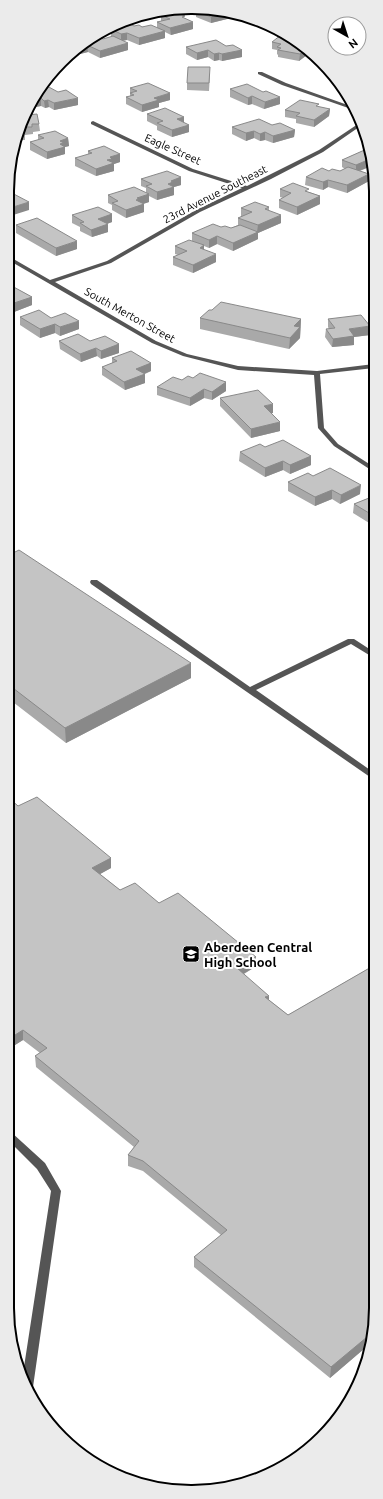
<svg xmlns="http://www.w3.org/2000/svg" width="383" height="1499" font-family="Ubuntu,sans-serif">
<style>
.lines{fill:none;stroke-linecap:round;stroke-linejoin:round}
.lane{fill:#555;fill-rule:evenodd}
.street{fill:#555;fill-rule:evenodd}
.wall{fill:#a9a9a9}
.shaded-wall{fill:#898989}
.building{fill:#c4c4c4;stroke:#898989}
.labels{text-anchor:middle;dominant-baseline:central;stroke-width:4;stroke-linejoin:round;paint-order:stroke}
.far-street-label{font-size:11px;fill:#000;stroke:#fff}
.poi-label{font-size:13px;font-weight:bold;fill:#000;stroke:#fff;text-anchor:start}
.rim{fill:none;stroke:#000;stroke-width:2}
</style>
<rect width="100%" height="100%" fill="#fff"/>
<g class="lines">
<path class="lane" d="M 91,580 L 97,580 L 250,687 L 348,639 L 354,639 L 374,652 L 374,658 L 351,644 L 256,690 L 373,772 L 373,777 L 370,777 L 91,584 L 90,582 Z
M 8,1131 L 11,1132 L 45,1163 L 61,1191 L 33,1387 L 29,1391 L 22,1380 L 51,1191 L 37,1169 L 8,1140 Z"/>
<path class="street" d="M 258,72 L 262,72 L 286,83 L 356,108 L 357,111 L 282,85 L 258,74 Z
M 93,121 L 193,169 L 247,186 L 319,150 L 361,122 L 362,125 L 323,152 L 271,179 L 200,212 L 111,263 L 55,282 L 156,341 L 187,354 L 238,366 L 317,371 L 374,364 L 374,368 L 320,374 L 324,428 L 338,444 L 374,467 L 374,472 L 334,446 L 318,428 L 314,375 L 238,370 L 183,356 L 152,343 L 10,261 L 10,257 L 50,280 L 107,261 L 196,210 L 242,188 L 189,171 L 91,124 L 91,122 Z"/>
</g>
<path class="wall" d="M 227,10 L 231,12 L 231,18 L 211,23 L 196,17 L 196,11 Z
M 161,15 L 185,18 L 193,29 L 171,35 L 165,32 L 165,38 L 139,45 L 127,40 L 122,41 L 128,43 L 128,50 L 100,58 L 88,52 L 80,54 L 76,52 L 89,38 L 103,39 L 112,37 L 111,36 L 111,29 L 134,26 L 157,28 L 157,22 L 161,21 Z
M 290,37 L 307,51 L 307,55 L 299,61 L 278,57 L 278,55 L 277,54 L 277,50 L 272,49 L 272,42 Z
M 226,46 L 242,50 L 242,57 L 222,61 L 219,60 L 214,61 L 208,57 L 197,60 L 186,54 L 186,47 Z
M 210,74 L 209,91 L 187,90 L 187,83 Z
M 335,77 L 340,85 L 335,83 Z
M 130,88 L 170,100 L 159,103 L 159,107 L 142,112 L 126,104 L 126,97 L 130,96 Z
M 38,89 L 78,105 L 54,110 L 49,107 L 45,108 L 41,106 L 30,108 Z
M 230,89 L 263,92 L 280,104 L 264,109 L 252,104 L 248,105 L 230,97 Z
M 319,107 L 330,109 L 329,116 L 314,127 L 296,123 L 296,119 L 285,117 L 285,110 Z
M 147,114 L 184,117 L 184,123 L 189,125 L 189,132 L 172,137 L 157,130 L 157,126 L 147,121 Z
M 27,115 L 39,124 L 40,131 L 33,132 L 33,134 L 25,135 L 25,140 L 17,140 Z
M 272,125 L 295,130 L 294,137 L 273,143 L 265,140 L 260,141 L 254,138 L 246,141 L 232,134 L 232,127 Z
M 38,135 L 68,138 L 69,146 L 65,147 L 65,154 L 47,159 L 30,150 L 30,142 L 38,140 Z
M 369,148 L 374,167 L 373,168 L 369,167 L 360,171 L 369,174 L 369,181 L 347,193 L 328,187 L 323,190 L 305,185 L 306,177 L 329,171 L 340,171 L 345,169 L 342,167 L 342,160 Z
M 88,151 L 120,154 L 120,162 L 114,164 L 114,171 L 96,176 L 75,166 L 75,158 L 88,155 Z
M 181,177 L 181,185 L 174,187 L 174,195 L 157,200 L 149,196 L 149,202 L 143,204 L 144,204 L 144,212 L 126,218 L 112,210 L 112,205 L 108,203 L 108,195 L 146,193 L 146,188 L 141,186 L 141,179 Z
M 280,189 L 309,192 L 320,196 L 320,204 L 297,215 L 279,208 L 279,200 L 283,198 L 280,197 Z
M 269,207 L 269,211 L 281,223 L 258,233 L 258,239 L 233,251 L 217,244 L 209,248 L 204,246 L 204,250 L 216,262 L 193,273 L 173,265 L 173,257 L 178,255 L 175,254 L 175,246 L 192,241 L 192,233 L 221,227 L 231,228 L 238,225 L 238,218 L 242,216 L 241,216 L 241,208 Z
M 112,214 L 112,222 L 107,224 L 108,232 L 92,237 L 80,231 L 80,227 L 72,223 L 72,215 Z
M 16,225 L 77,249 L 56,256 L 16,233 Z
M 10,285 L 32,297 L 32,305 L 14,312 L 10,309 Z
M 212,310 L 301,319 L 300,338 L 289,349 L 200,329 L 200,318 Z
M 20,317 L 51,318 L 79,329 L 60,336 L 55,333 L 40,338 L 20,325 Z
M 328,319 L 370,335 L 354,337 L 354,345 L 332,347 L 325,337 L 326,329 L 329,329 L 328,327 Z
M 59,341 L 90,341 L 119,344 L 119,353 L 101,359 L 97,356 L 81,362 L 60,349 Z
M 112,358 L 151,363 L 151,371 L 145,374 L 145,383 L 125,390 L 102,375 L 102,367 L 112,363 Z
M 193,378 L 226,382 L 226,391 L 212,400 L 204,398 L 190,406 L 157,395 L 157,387 L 182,380 Z
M 220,398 L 273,413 L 271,413 L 280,431 L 251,438 L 220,406 Z
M 265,447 L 311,456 L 311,465 L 290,474 L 283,470 L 265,477 L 239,461 L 240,452 Z
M 313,476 L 360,494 L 340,504 L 332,499 L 315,506 L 288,491 L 288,482 Z
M 374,496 L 374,526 L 353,513 L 354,504 Z
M 9,555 L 191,678 L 66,743 L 9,699 Z
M 9,798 L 18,806 L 111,858 L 111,868 L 100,874 L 120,890 L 159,903 L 256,957 L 255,967 L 244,974 L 269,1000 L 288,1015 L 373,966 L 372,1342 L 330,1378 L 194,1267 L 194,1257 L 221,1235 L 143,1171 L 128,1166 L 128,1155 L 134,1147 L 36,1067 L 35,1056 L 40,1053 L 23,1040 L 15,1045 L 8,1041 Z"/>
<path class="shaded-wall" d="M 229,11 L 231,12 L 231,18 L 211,23 L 211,17 Z
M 193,22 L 193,29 L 171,35 L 170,28 Z
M 165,31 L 165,38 L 139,45 L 139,38 Z
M 127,33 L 127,40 L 121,41 L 121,34 Z
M 128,43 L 128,50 L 100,58 L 100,51 Z
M 87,45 L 88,52 L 80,54 L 80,47 Z
M 303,47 L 307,51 L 307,55 L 299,61 L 300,54 Z
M 208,50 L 208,57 L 197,60 L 197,53 Z
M 242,50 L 242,57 L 222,61 L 222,54 Z
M 219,53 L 219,60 L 214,61 L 214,54 Z
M 68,59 L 68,63 L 63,64 Z
M 170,93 L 170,100 L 159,103 L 159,107 L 142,112 L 142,105 L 154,98 Z
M 252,96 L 252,104 L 248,105 L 248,98 Z
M 280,97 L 280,104 L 264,109 L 265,102 Z
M 41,98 L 41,106 L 30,108 L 34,100 Z
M 78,98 L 78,105 L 54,110 L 54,103 Z
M 48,100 L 49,107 L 45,108 L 44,101 Z
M 330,109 L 329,116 L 314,127 L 314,120 Z
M 184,117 L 184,125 L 177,119 Z
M 189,125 L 189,132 L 172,137 L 172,130 Z
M 295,130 L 294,137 L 273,143 L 273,136 Z
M 254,131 L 254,138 L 246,141 L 246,133 Z
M 265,132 L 265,140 L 260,141 L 260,134 Z
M 68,138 L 69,146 L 65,147 L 65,154 L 47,159 L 47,152 L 60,141 Z
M 120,154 L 120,162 L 114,164 L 114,171 L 96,176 L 96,169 L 110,157 Z
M 370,159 L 369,167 L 356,172 L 356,165 Z
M 369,174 L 369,181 L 347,193 L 347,185 Z
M 181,177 L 181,185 L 174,187 L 174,195 L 157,200 L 157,192 L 168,184 L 171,181 Z
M 328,180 L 328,187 L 323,190 L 323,182 Z
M 149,194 L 149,202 L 140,205 L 144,204 L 144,212 L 126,218 L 126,210 L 136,200 L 137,198 Z
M 320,196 L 320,204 L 297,215 L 297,207 Z
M 29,202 L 29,210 L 10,216 L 10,208 Z
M 112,214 L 112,222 L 98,227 L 98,219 Z
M 281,215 L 281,223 L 258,233 L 258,239 L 233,251 L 233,243 L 257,232 L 258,225 Z
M 108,224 L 108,232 L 92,237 L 91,230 Z
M 217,236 L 217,244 L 209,248 L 209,240 Z
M 77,241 L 77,249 L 56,256 L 56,248 Z
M 204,245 L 204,253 L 200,248 Z
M 216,254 L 216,262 L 193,273 L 193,265 Z
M 32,297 L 32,305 L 14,312 L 14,303 Z
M 301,319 L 300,338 L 289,349 L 290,338 L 294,326 Z
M 79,321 L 79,329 L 60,336 L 60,327 Z
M 55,324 L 55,333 L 40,338 L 40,329 Z
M 370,326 L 370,335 L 354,337 L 354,345 L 332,347 L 333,339 L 349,329 Z
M 119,344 L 119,353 L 101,359 L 101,351 Z
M 96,348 L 97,356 L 81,362 L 80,354 Z
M 151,363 L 151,371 L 136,377 L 136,369 Z
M 145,374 L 145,383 L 125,390 L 124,382 Z
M 226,382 L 226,391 L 212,400 L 212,392 Z
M 204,389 L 204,398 L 190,406 L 190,398 Z
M 273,404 L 273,413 L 264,415 L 264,406 Z
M 280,422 L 280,431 L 251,438 L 251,429 Z
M 311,456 L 311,465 L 290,474 L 290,465 Z
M 283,461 L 283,470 L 265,477 L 265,468 Z
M 361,485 L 360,494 L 340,504 L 341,495 Z
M 332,490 L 332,499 L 315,506 L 315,497 Z
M 191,663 L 191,678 L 66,743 L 65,728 Z
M 111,858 L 111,868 L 93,878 L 92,868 Z
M 256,957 L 255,967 L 236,978 L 237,968 Z
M 269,996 L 269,1006 L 265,997 Z
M 23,1030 L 23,1040 L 15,1045 L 15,1035 Z
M 373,1332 L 372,1342 L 330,1378 L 331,1367 Z"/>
<path class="building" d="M 227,10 L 229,11 L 211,17 L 196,11 Z
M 175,12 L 185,16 L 182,17 L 193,22 L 170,28 L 157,22 L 170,19 L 161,15 Z
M 130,24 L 134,26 L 139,25 L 142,27 L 151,25 L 165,31 L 139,38 L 127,33 L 121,34 L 111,29 Z
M 281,35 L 290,37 L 305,49 L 300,54 L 278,50 L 281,48 L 277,47 L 281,44 L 272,42 Z
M 113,36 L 128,43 L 100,51 L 87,45 L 80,47 L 89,38 L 91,37 L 94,39 L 99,37 L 103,39 Z
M 216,40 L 226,46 L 233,45 L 242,50 L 222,54 L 219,53 L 214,54 L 208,50 L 197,53 L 186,47 Z
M 188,67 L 210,67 L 209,83 L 187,83 Z
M 148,83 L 170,93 L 154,98 L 159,100 L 142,105 L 126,97 L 134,95 L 130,93 L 137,91 L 130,88 Z
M 247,84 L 263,92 L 266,91 L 280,97 L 265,102 L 252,96 L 248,98 L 230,89 Z
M 47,86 L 58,92 L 66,90 L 78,98 L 54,103 L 48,100 L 44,101 L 41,98 L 34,100 L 38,89 L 40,88 Z
M 300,100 L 319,104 L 316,106 L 330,109 L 314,120 L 296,116 L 300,113 L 285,110 Z
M 165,108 L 184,117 L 177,119 L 189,125 L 172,130 L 157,123 L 163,121 L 147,114 Z
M 37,114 L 39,124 L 32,124 L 32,127 L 24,127 L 25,132 L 20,133 L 27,115 Z
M 259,119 L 272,125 L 280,123 L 295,130 L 273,136 L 265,132 L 260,134 L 254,131 L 246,133 L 232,127 Z
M 55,131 L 68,138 L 60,141 L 64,143 L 60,144 L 65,147 L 47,152 L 30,142 L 44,138 L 38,135 Z
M 104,146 L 120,154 L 110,157 L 112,159 L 107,160 L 114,163 L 96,169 L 75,158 L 92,153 L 88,151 Z
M 369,148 L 372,160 L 370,159 L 356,165 L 342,160 Z
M 348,167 L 369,174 L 347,185 L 328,180 L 323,182 L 306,177 L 322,168 L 329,171 L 332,169 L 340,171 Z
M 167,171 L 181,177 L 171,181 L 173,182 L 168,184 L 174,187 L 157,192 L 146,186 L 152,184 L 141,179 Z
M 293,183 L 309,189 L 305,191 L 320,196 L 297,207 L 279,200 L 291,193 L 280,189 Z
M 134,187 L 149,194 L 137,198 L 140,199 L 136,200 L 144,204 L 126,210 L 112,203 L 118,201 L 108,195 Z
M 10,192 L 29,202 L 10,208 Z
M 255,202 L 269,207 L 265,209 L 281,215 L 258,225 L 238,218 L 252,212 L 241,208 Z
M 98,207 L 112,214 L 98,219 L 108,224 L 91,230 L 80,223 L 84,222 L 72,215 Z
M 37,218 L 77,241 L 56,248 L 16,225 Z
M 213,224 L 221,227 L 225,226 L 231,228 L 240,225 L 258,232 L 233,243 L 217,236 L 209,240 L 192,233 Z
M 189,240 L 204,245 L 200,248 L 216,254 L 193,265 L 173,257 L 187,251 L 175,246 Z
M 10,285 L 32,297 L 14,303 L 10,301 Z
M 221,302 L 301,319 L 294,326 L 300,327 L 290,338 L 200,318 L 209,310 L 212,310 Z
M 39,310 L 51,318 L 65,313 L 79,321 L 60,327 L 55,324 L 40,329 L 20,317 Z
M 361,315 L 370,326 L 349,329 L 354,336 L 333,339 L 326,329 L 335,328 L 328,319 Z
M 78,334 L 90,341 L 105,336 L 119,344 L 101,351 L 96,348 L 80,354 L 59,341 Z
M 131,351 L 151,363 L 136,369 L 145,374 L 124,382 L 102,367 L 117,361 L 112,358 Z
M 200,373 L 226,382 L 212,392 L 204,389 L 190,398 L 157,387 L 173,377 L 182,380 L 188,376 L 193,378 Z
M 258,390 L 273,404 L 264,406 L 280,422 L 251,429 L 220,398 Z
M 283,440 L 311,456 L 290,465 L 283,461 L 265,468 L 240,452 L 260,444 L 265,447 Z
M 330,468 L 361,485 L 341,495 L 332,490 L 315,497 L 288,482 L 308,473 L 313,476 Z
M 374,496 L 374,516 L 354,504 Z
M 19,550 L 191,663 L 65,728 L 9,685 L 9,555 Z
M 37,797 L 111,858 L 92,868 L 120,890 L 135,883 L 159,903 L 178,893 L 256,957 L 237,968 L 269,996 L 265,997 L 288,1015 L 373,966 L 373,1332 L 331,1367 L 194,1257 L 227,1230 L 143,1161 L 128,1155 L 139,1141 L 35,1056 L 47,1048 L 23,1030 L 15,1035 L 8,1031 L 9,798 L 18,806 Z"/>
<defs>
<symbol id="school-square" viewBox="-11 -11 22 22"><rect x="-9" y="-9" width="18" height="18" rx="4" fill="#000" stroke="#fff"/><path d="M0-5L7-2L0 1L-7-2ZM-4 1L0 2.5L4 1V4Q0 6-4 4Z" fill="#fff"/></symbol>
</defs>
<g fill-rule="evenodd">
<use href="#school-square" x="181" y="944" width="20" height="20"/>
</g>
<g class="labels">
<g class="far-street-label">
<text transform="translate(173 149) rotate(24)">Eagle Street</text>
<text transform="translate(215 194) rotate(-27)">23rd Avenue Southeast</text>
<text transform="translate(130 315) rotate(29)">South Merton Street</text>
</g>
<g class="poi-label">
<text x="204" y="947">Aberdeen Central<tspan x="204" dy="15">High School</tspan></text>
</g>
</g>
<path d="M0 0H383V1499H0ZM191 14H192A177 177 0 0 1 369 191V1308A177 177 0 0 1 192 1485H191A177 177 0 0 1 14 1308V191A177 177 0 0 1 191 14Z" fill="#ebebeb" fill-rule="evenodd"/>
<path class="rim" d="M191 14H192A177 177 0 0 1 369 191V1308A177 177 0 0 1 192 1485H191A177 177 0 0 1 14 1308V191A177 177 0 0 1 191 14Z"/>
<g transform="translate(347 36) rotate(141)"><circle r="19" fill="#ffffff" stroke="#999999"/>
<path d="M0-3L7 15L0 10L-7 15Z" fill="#000000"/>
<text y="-6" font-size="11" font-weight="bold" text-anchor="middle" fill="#000000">N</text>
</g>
</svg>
